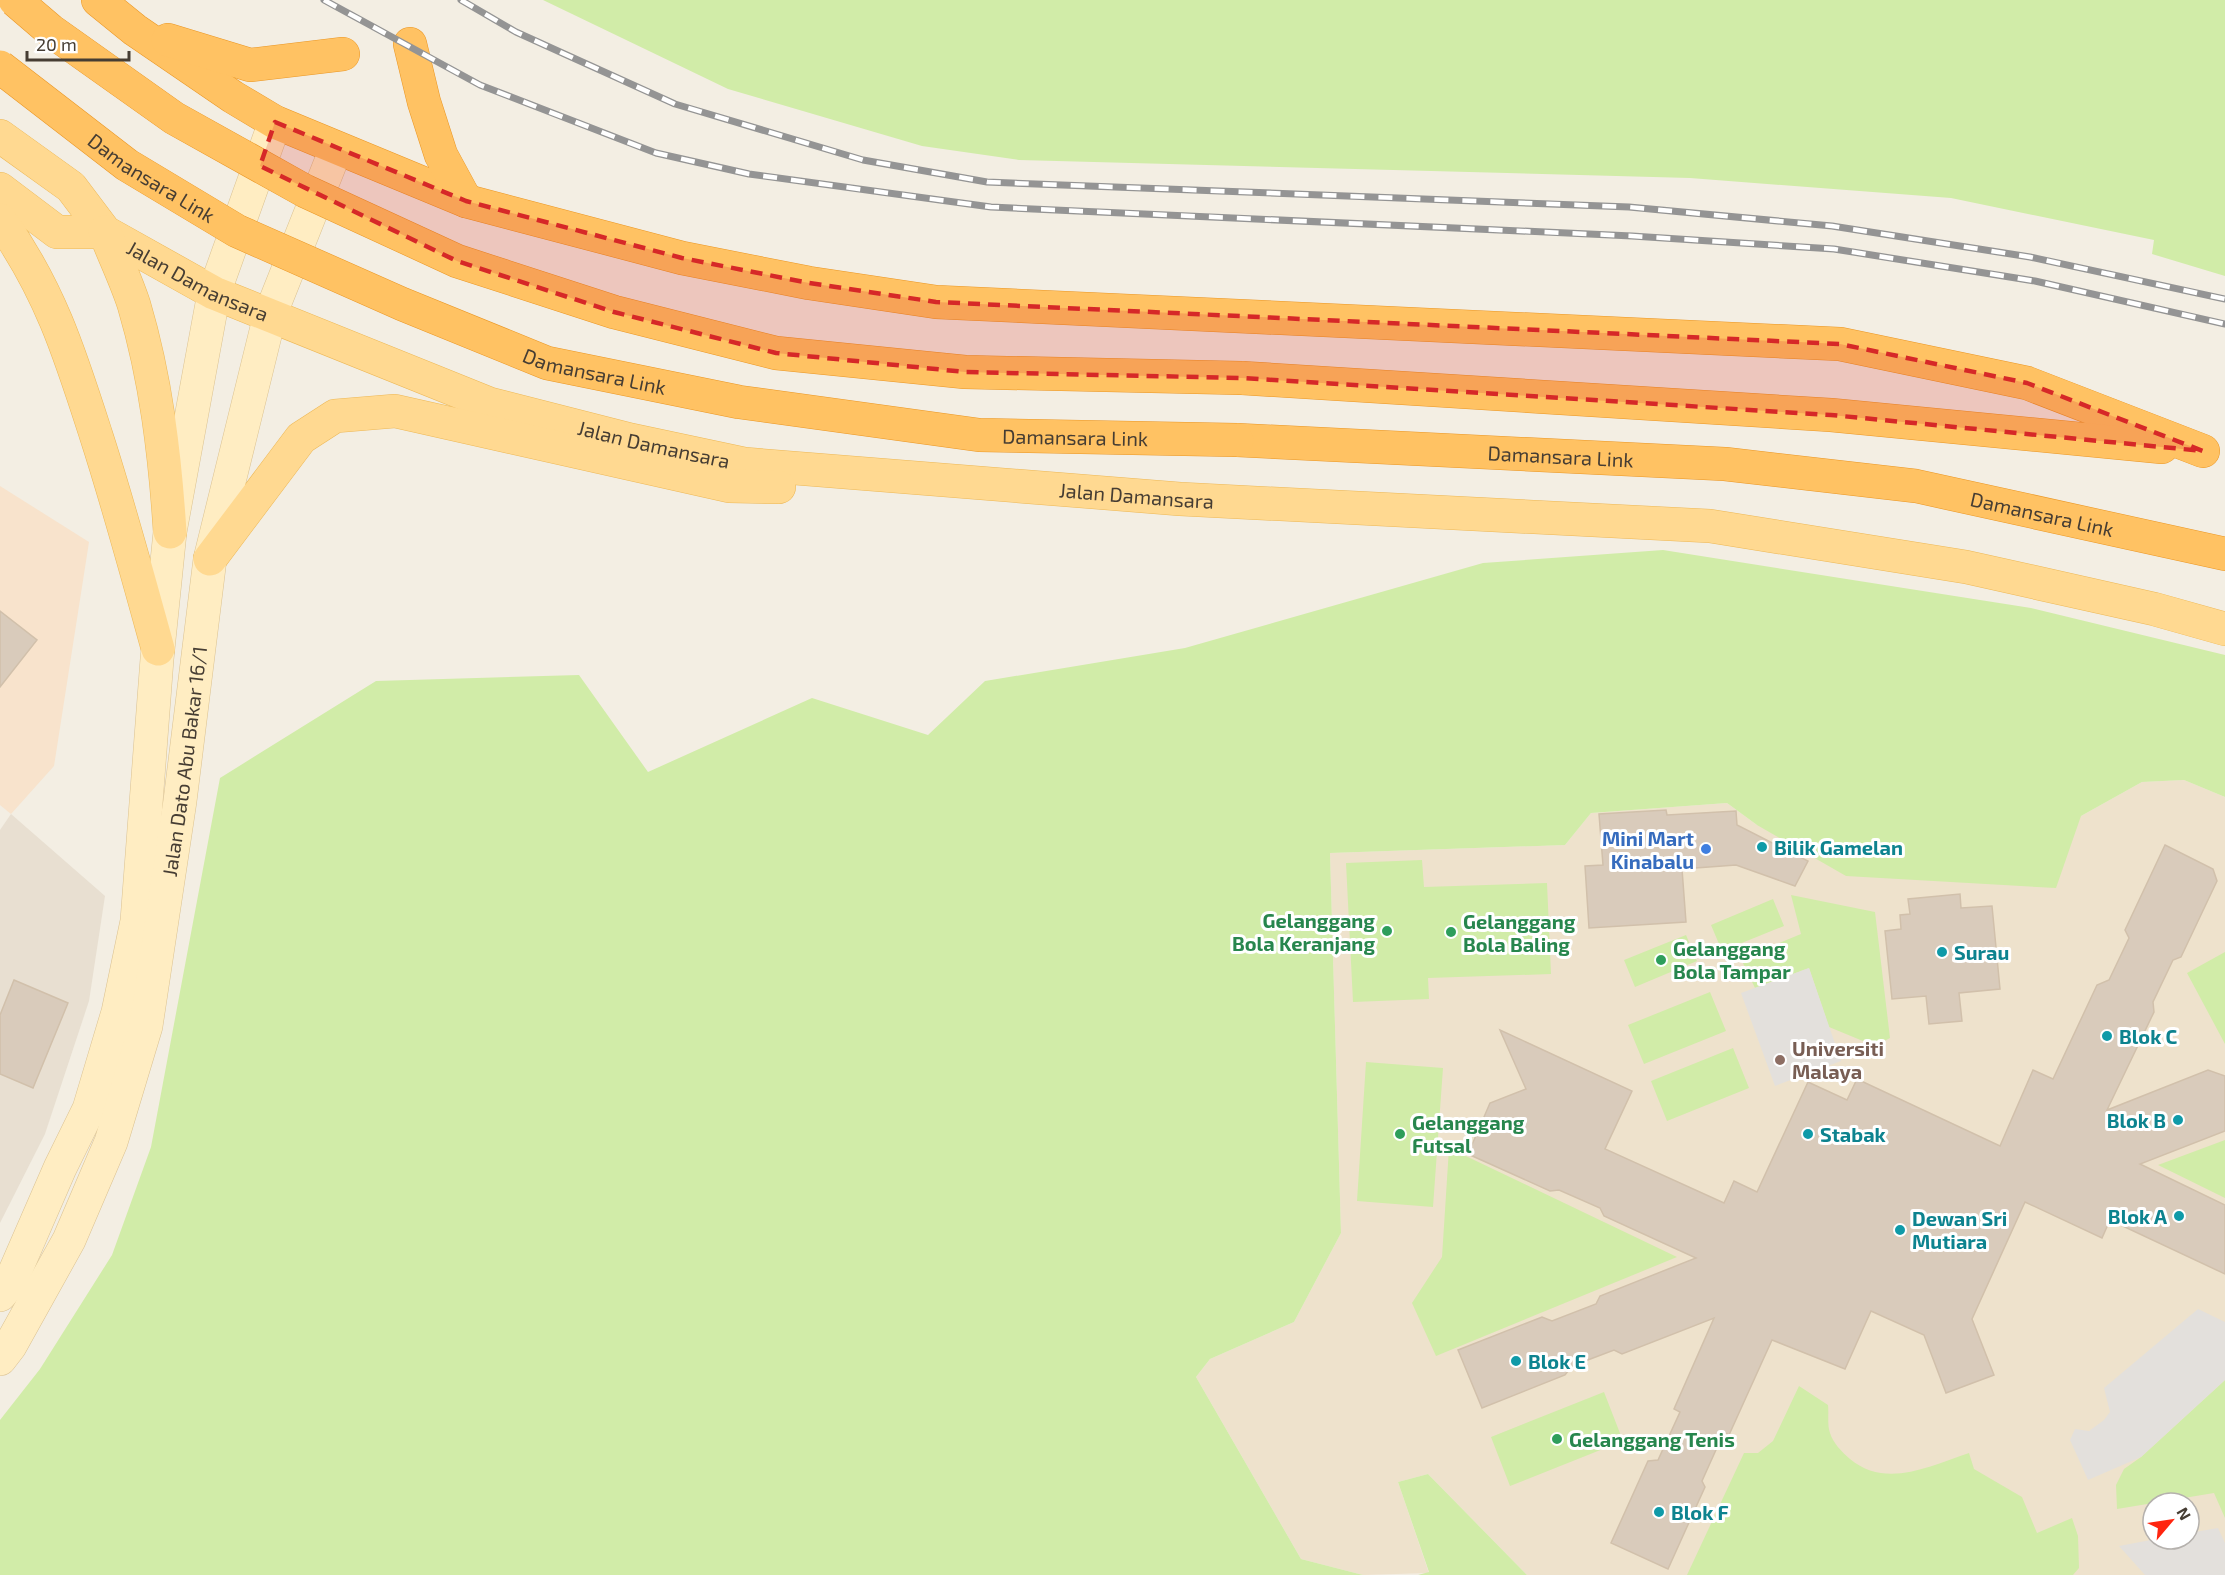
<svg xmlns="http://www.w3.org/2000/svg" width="2225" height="1575" font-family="'Exo 2',sans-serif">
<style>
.residential{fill:#e8dfd1}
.commercial{fill:#f8e3cc}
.education{fill:#eee2cc;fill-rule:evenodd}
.green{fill:#d1eca8}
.parking{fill:#e3e0dc}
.building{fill:#d9cbbb;stroke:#d1c0ab;stroke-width:1.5}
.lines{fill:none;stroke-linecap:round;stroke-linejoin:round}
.secondary-casing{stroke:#dbc291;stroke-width:34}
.primary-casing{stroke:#edb857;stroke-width:34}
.motorway-casing{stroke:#ea9726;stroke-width:34}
.secondary{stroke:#ffedc2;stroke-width:33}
.primary{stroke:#ffd991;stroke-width:33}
.motorway{stroke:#ffc263;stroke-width:33}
.rail-casing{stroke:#949494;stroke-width:7}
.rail{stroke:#fff;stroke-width:4.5;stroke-dasharray:14;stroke-linecap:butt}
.motorway-bridge-casing{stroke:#ea9726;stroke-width:34;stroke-linecap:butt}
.motorway-bridge{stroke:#ffc263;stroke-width:33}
.marked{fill:#d62828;fill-opacity:0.2;stroke:#d62828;stroke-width:4.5;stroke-dasharray:12 8;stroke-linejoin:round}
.culture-dot{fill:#0f9aa8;stroke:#fff;stroke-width:2}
.shop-dot{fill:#3f7fe0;stroke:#fff;stroke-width:2}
.leisure-dot{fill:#2e9e5b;stroke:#fff;stroke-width:2}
.education-dot{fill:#8d6e63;stroke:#fff;stroke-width:2}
.labels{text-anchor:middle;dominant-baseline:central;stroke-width:6;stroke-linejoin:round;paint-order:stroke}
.street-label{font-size:20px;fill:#463d33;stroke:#fff}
.shop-label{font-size:20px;font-weight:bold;fill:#366cbe;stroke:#fff;text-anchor:end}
.culture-label{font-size:20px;font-weight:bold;fill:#0d838f;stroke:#fff;text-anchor:start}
.leisure-label{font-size:20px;font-weight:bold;fill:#27864d;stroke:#fff;text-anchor:start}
.education-label{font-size:20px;font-weight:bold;fill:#785e54;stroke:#fff;text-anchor:start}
</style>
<rect width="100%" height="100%" fill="#f3eee3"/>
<path class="residential" d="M 11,814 L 105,896 L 89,1001 L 45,1134 L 0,1223 L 0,830 Z"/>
<path class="commercial" d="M 0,486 L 89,542 L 54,766 L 11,814 L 0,805 Z"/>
<path class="education" d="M 2184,780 L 2225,797 L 2225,1575 L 1527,1575 L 1428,1474 L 1398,1482 L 1429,1573 L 1363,1575 L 1301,1559 L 1196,1377 L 1210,1359 L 1294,1322 L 1341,1233 L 1330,853 L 1565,845 L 1591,813 L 1727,803 L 1757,825 L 2081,816 L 2142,782 ZM 2153,1503 L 2189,1503 L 2189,1539 L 2153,1539 Z"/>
<path class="green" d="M 543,0 L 2225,0 L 2225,276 L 2152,254 L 2154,240 L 1951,198 L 1690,178 L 1019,160 L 922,146 L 728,89 Z
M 1663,550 L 2031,608 L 2225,655 L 2225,797 L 2184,780 L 2142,782 L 2081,816 L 2056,888 L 1846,876 L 1757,825 L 1727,803 L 1591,813 L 1565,845 L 1330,853 L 1341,1233 L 1294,1322 L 1210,1359 L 1196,1377 L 1301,1559 L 1363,1575 L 0,1575 L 0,1420 L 40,1369 L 112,1255 L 151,1147 L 220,778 L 376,681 L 579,675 L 648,772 L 812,698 L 928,735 L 985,681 L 1185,648 L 1483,563 Z
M 1422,860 L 1424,887 L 1547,883 L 1551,974 L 1428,978 L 1429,999 L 1353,1002 L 1346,863 Z
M 1791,895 L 1875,912 L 1890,1038 L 1875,1046 L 1829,1027 L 1809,968 L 1755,988 L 1741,959 L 1801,934 Z
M 1773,899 L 1784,926 L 1722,951 L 1711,925 Z
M 1686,935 L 1697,961 L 1635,987 L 1624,960 Z
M 2225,952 L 2225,1044 L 2187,973 Z
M 1710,992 L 1726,1031 L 1644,1064 L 1628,1025 Z
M 1733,1048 L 1749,1088 L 1667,1121 L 1651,1081 Z
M 1366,1062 L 1443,1068 L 1433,1207 L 1357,1201 Z
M 2225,1140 L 2225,1198 L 2158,1165 Z
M 1449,1148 L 1677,1257 L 1436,1356 L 1412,1303 L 1442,1257 Z
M 2225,1380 L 2225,1518 L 2214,1493 L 2117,1509 L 2116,1485 L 2124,1469 L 2141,1457 Z
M 1799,1386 L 1828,1405 C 1829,1413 1827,1425 1830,1433 C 1833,1443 1842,1452 1850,1459 C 1886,1489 1930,1466 1969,1453 L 1974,1469 L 2022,1497 L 2037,1533 L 2072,1518 L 2078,1536 L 2079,1568 L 2073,1575 L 1687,1575 L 1744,1453 L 1758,1453 L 1773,1441 Z
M 1604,1392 L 1623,1441 L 1510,1486 L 1491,1437 Z
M 1428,1474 L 1527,1575 L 1418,1575 L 1429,1572 L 1398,1482 Z"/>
<path class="parking" d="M 1809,968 L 1841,1061 L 1775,1086 L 1741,993 Z
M 2198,1309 L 2225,1322 L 2225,1380 L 2141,1457 L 2088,1480 L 2070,1440 L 2075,1429 L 2089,1431 L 2104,1420 L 2110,1412 L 2104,1388 Z
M 2218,1528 L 2225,1543 L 2225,1575 L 2145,1575 L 2119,1546 L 2156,1539 L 2189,1539 L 2189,1533 Z"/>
<path class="building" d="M 0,611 L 37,640 L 0,687 Z
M 1666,810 L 1667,815 L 1736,811 L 1737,825 L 1808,861 L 1795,886 L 1736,865 L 1682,869 L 1686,922 L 1589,928 L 1585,866 L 1603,865 L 1599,814 Z
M 2165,845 L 2213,869 L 2217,881 L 2181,957 L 2173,960 L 2153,1002 L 2154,1012 L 2107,1110 L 2208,1070 L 2225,1076 L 2225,1131 L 2140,1164 L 2225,1205 L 2225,1274 L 2110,1220 L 2102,1238 L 2025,1202 L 1972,1319 L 1994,1375 L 1946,1393 L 1924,1335 L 1871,1311 L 1845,1369 L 1772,1340 L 1729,1435 L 1724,1432 L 1702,1481 L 1705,1487 L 1668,1569 L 1611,1543 L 1648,1461 L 1658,1460 L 1680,1412 L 1674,1409 L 1714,1318 L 1622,1354 L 1614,1350 L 1572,1366 L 1565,1375 L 1482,1408 L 1458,1350 L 1542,1317 L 1552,1321 L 1596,1304 L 1600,1296 L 1696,1258 L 1604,1216 L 1600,1208 L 1559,1190 L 1550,1191 L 1468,1154 L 1490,1103 L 1526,1089 L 1500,1030 L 1632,1091 L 1605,1149 L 1724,1203 L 1734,1181 L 1757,1192 L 1808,1082 L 1847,1100 L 1857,1079 L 2000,1146 L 2033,1070 L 2053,1079 L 2097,985 L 2109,980 L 2129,938 L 2125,930 Z
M 1960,894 L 1961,908 L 1992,906 L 2000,989 L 1959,993 L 1962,1021 L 1929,1024 L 1926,996 L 1892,999 L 1885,931 L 1901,929 L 1900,915 L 1910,914 L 1908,899 Z
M 14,980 L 68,1003 L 33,1088 L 0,1074 L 0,1015 Z"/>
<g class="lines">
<defs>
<g id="secondary">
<path d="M 0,1295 L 10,1283 L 60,1168 L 89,1109 L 118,1012 L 137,921 L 157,659 L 170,532 L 214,293 L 275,122"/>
<path id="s1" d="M 0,1359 L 10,1346 L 69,1240 L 111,1142 L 146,1026 L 180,801 L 210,559 L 270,315 L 336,149"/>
</g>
<g id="primary">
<path id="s2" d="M 0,136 L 71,187 L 105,232 L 214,293 L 490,404 L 631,440 L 744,464 L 1180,499 L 1710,526 L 1966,567 L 2154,609 L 2225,629"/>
<path d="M 0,189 L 57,232 L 105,232"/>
<path d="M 0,220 C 50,290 70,354 96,435 C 119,506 138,577 158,649"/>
<path d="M 105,232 C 114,256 126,280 134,305 C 156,379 165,455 170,532"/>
<path d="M 210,559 L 301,438 L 335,416 L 395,411 L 729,486 L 779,487"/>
</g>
<g id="motorway">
<path d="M 98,0 L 135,30 L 233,97 L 275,122 L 466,201 L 682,258 L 809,283 L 936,302 L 1840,344 L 2027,383 L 2203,451"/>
<path d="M 168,40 L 250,65 L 343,54"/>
<path d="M 410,44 L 424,102 L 441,155 L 466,201"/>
<path d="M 1242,378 L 1831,415 L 2162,447"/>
<path id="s3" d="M 1237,440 L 1725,464 L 1916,486 L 2225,554"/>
</g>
</defs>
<use href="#secondary" class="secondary-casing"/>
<use href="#primary" class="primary-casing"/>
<use href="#motorway" class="motorway-casing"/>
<use href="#secondary" class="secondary"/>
<use href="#primary" class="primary"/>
<use href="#motorway" class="motorway"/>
<defs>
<path id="rail" d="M 324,0 L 480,85 L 656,153 L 749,174 L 991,207 L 1632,236 L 1834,249 L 2035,281 L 2225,324
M 461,0 L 516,32 L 675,104 L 863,160 L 987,182 L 1629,207 L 1832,226 L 2030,257 L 2225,299"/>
</defs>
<use href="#rail" class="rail-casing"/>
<use href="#rail" class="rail"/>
<defs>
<g id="motorway-bridge">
<path d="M 15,0 L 50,30 L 174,118 L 305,191 L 457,261 L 614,312 L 776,353 L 965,372 L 1242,378"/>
<path id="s4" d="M 0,67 L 127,165 L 237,231 L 402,304 L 547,363 L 739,402 L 979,435 L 1237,440"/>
</g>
</defs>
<use href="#motorway-bridge" class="motorway-bridge-casing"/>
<use href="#motorway-bridge" class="motorway-bridge"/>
</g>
<path class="marked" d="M 275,122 L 466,201 L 682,258 L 809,283 L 936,302 L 1840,344 L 2027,383 L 2203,451 L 1831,415 L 1242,378 L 965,372 L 776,353 L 614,312 L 457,261 L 260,166 Z"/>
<g class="culture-dot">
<circle cx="1762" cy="847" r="6"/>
<circle cx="1942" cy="952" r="6"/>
<circle cx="2107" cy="1036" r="6"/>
<circle cx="2178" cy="1120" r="6"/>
<circle cx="1808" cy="1134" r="6"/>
<circle cx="2179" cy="1216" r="6"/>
<circle cx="1900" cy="1230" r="6"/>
<circle cx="1516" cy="1361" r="6"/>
<circle cx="1659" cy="1512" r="6"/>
</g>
<circle class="shop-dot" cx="1706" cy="849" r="6"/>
<g class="leisure-dot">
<circle cx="1387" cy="931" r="6"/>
<circle cx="1451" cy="932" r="6"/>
<circle cx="1661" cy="960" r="6"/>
<circle cx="1400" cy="1134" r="6"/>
<circle cx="1557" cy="1439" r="6"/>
</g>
<circle class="education-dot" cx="1780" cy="1060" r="6"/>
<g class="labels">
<g class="street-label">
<text stroke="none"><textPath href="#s4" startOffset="188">Damansara Link</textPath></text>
<text stroke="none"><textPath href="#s2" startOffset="249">Jalan Damansara</textPath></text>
<text stroke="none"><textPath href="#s4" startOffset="674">Damansara Link</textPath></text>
<text stroke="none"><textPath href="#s4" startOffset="1160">Damansara Link</textPath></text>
<text stroke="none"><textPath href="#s2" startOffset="735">Jalan Damansara</textPath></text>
<text stroke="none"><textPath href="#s3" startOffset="324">Damansara Link</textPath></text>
<text stroke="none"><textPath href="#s2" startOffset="1221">Jalan Damansara</textPath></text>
<text stroke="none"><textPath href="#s3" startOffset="810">Damansara Link</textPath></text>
<text stroke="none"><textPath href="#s1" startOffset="633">Jalan Dato Abu Bakar 16/1</textPath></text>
</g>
<g class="shop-label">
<text x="1694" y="838">Mini Mart<tspan x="1694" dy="23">Kinabalu</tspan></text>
</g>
<g class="culture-label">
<text x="1774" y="847">Bilik Gamelan</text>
<text x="1954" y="952">Surau</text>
<text x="2119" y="1036">Blok C</text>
<text x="2166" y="1120" text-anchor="end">Blok B</text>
<text x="1820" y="1134">Stabak</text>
<text x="2167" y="1216" text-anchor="end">Blok A</text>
<text x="1912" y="1218">Dewan Sri<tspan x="1912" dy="23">Mutiara</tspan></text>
<text x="1528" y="1361">Blok E</text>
<text x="1671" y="1512">Blok F</text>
</g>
<g class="leisure-label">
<text x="1375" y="920" text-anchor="end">Gelanggang<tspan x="1375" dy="23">Bola Keranjang</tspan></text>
<text x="1463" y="921">Gelanggang<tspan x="1463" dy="23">Bola Baling</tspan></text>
<text x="1673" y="948">Gelanggang<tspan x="1673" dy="23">Bola Tampar</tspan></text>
<text x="1412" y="1122">Gelanggang<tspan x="1412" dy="23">Futsal</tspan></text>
<text x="1569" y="1439">Gelanggang Tenis</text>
</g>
<g class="education-label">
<text x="1792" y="1048">Universiti<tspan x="1792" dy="23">Malaya</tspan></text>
</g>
</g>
<g transform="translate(2171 1521) rotate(61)"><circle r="28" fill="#ffffff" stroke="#b5b1ad" stroke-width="1.5"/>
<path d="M0-4.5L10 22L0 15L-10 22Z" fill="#ff250f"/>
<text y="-9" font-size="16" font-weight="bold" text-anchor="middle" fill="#463d33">N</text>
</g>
<path d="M27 51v9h102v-9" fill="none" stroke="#463d33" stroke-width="3"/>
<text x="36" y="51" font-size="18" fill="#463d33" stroke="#ffffff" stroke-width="4.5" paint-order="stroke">20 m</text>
</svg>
